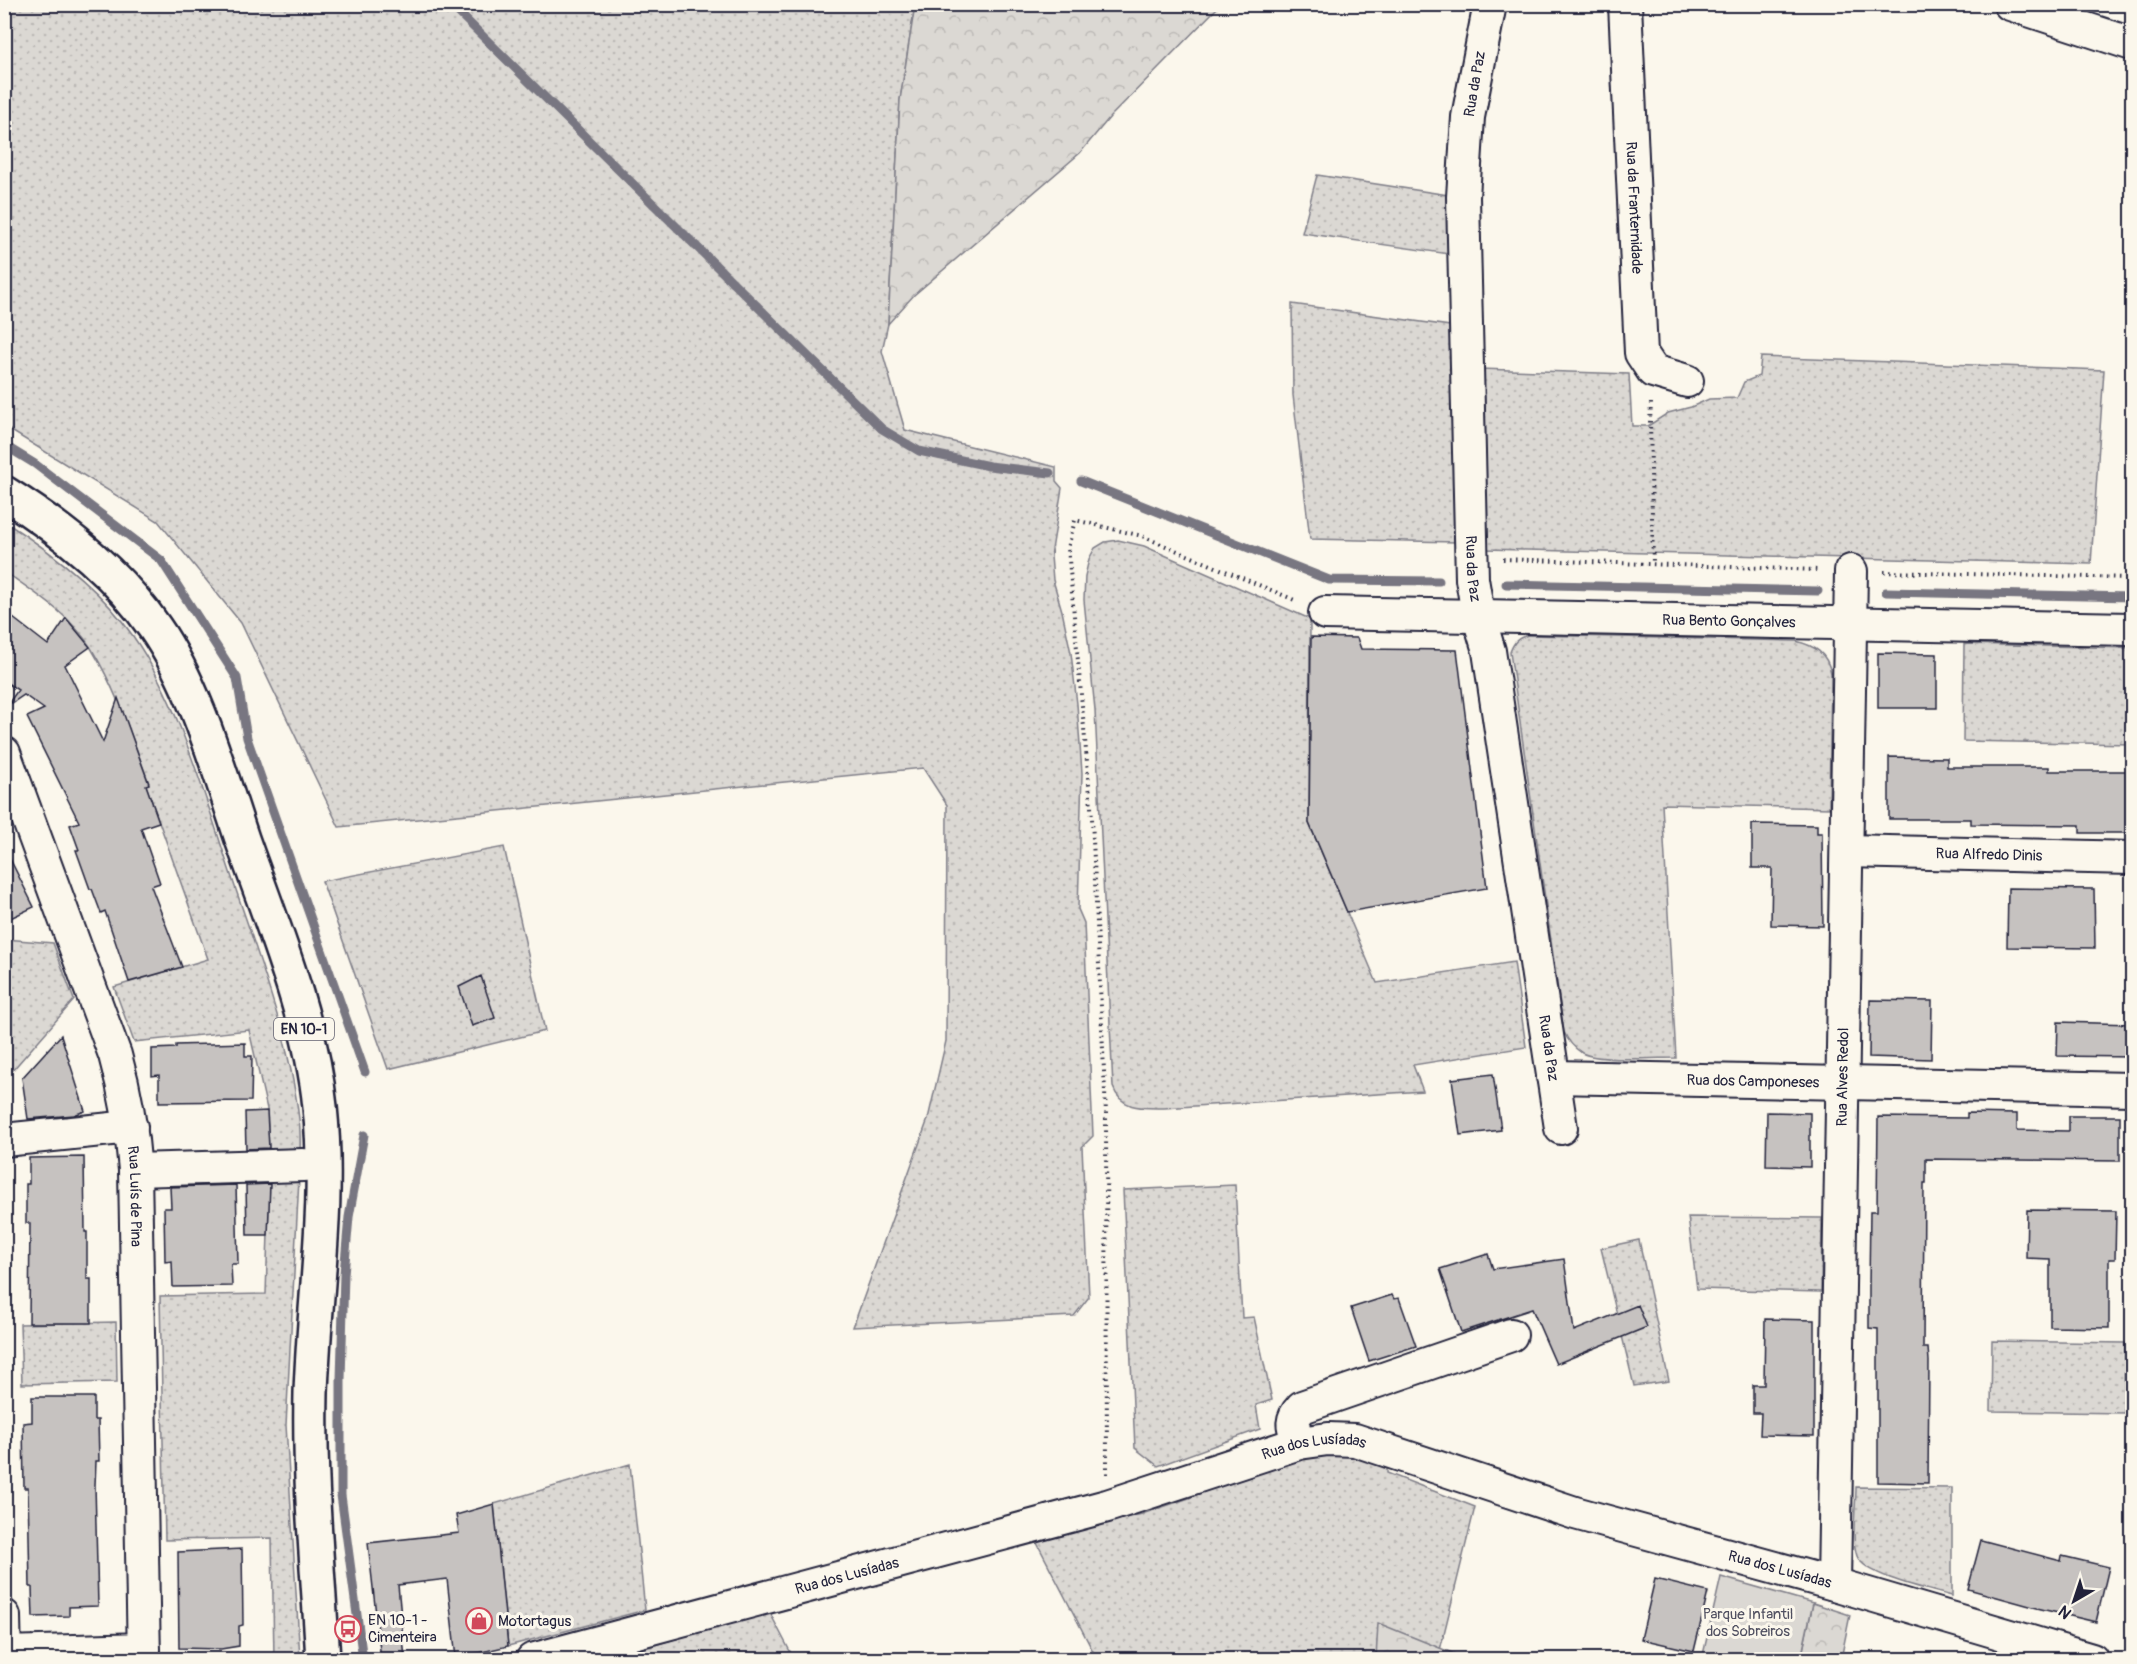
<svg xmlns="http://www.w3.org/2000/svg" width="2137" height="1664" font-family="Pangolin,sans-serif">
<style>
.grass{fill:url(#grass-dots);stroke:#7e7d87;stroke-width:1.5}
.forest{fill:url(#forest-crowns);stroke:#7e7d87;stroke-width:1.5}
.park{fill:#dbd8d3;stroke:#7e7d87;stroke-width:1.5}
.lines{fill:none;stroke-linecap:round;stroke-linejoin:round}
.stream{stroke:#787681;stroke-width:9}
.building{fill:#c6c2c0;stroke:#22223b;stroke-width:1.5}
.minor-casing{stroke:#22223b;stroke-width:36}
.major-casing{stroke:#22223b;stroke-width:38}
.path{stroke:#22223b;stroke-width:4;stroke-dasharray:1.5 4.5;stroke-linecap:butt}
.minor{stroke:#fbf7ec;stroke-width:32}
.major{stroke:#fbf7ec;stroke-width:33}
.labels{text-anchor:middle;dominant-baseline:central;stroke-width:6;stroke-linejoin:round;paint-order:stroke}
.shield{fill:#fbf7ec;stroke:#636270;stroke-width:1.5}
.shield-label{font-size:14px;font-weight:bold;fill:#22223b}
.street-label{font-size:15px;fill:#22223b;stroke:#fbf7ec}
.park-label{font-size:15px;fill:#505061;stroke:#fbf7ec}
.poi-label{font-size:15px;fill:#22223b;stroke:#fbf7ec;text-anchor:start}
</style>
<defs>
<pattern id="grass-dots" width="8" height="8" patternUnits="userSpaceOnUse" patternTransform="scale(1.5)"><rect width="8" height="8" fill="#dbd8d3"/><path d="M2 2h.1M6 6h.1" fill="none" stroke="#bcb9b6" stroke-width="1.8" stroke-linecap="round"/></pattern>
<pattern id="forest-crowns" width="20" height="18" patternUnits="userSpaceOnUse" patternTransform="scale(1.5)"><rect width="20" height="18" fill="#dbd8d3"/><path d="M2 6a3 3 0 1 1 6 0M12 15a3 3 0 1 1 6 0" fill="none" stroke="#bcb9b6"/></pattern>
</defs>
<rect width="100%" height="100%" fill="#fbf7ec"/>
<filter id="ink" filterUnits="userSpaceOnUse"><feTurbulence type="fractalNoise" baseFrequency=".0167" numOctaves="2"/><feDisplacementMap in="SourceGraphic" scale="12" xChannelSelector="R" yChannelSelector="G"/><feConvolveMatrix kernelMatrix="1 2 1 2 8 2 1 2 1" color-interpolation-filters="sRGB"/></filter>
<g filter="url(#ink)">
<path class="grass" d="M 4,5 L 915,5 L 900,100 L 888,324 L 882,351 L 905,430 L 1056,467 L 1056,481 L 1062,488 L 1051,556 L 1053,580 L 1062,611 L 1071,653 L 1077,704 L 1082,773 L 1078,909 L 1084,923 L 1093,1136 L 1082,1147 L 1089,1297 L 1074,1316 L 853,1327 L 928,1119 L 946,1041 L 947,805 L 923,768 L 339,827 L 241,623 L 158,521 L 5,427 Z
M 2056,5 L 2094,5 L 2091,17 Z
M 1317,175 L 1448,195 L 1449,254 L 1302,233 Z
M 1292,304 L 1450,326 L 1457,542 L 1310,539 L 1293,395 Z
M 1761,357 L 2104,370 L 2091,564 L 1486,549 L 1480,369 L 1629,374 L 1632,426 L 1648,426 L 1668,413 L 1691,407 L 1709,399 L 1737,398 L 1744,382 L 1759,376 Z
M 5,522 C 52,552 101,589 133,636 C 178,701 203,791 228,866 C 255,948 289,1033 299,1119 C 301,1133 300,1147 300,1160 L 286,1425 L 300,1659 L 274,1659 L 272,1538 L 165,1540 L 160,1296 L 266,1294 L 270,1172 L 267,1109 L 249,1030 L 134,1042 L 114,987 L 208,959 L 146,785 L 149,783 C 132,737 116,689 91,648 C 71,616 38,595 8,574 L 5,579 Z
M 1118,540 L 1144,546 L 1310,619 L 1309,823 L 1377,983 L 1514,962 L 1526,1047 L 1413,1065 L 1423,1091 L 1164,1108 C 1143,1108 1121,1110 1113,1087 L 1095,710 L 1084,600 L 1085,576 L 1089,559 L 1095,548 L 1105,542 Z
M 1528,635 L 1796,641 C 1815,646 1827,653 1831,673 L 1829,808 L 1662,804 L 1676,1058 C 1655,1058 1599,1062 1582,1053 C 1574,1048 1568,1041 1564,1032 L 1510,652 C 1514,642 1517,638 1528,635 Z
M 1964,644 L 2132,648 L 2132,744 L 1963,741 Z
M 504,847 L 545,1031 L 388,1069 L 322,881 Z
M 5,939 L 53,943 L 74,1000 L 5,1079 Z
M 1235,1185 L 1242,1318 L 1254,1317 L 1272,1400 L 1256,1405 L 1260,1429 L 1158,1466 L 1135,1448 L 1123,1190 Z
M 1688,1217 L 1822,1218 L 1821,1292 L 1697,1289 Z
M 1639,1240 L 1669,1381 L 1634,1386 L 1601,1248 Z
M 116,1322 L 117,1382 L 22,1384 L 20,1324 Z
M 1992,1341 L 2125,1343 L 2124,1413 L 1991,1411 Z
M 1345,1452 L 1387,1467 L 1387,1473 L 1475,1507 L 1440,1650 L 1379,1624 L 1376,1659 L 1097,1659 L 1035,1539 L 1142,1514 L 1189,1498 L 1273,1463 Z
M 630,1464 L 645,1610 L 508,1646 L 494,1504 Z
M 1856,1487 L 1952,1488 L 1952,1596 C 1931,1590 1864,1576 1857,1556 C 1851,1539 1856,1506 1856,1487 Z
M 769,1611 L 794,1659 L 604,1660 Z"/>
<path class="forest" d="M 915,5 L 1220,5 L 1110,117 L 1080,153 L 914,295 L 888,324 L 900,100 Z
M 1813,1603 L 1850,1615 L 1841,1659 L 1801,1660 Z
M 1378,1623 L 1467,1659 L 1376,1659 Z"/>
<path class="park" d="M 1721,1577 L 1813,1603 L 1801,1659 L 1702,1659 Z"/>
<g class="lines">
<path class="stream" d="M 450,4 L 882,429 L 919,451 L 989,466 L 1050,473
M 4,445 L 35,464 L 161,560 L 237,678 L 247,738 L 365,1072
M 1081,481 L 1329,580 L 1439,581
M 1506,584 L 1818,591
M 1886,592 L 2132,597
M 363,1660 L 341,1495 L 341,1379 L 344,1274 L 349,1217 L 364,1135"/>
</g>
<path class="building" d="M 4,611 L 48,645 L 66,618 L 90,647 L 65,665 L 103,742 L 118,698 L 149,784 L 146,785 L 159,822 L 141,828 L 160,883 L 151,886 L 182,967 L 129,982 L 105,911 L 101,913 L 92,889 L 90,889 L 76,850 L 79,850 L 70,825 L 79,822 L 27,717 L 44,709 L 24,695 L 12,703 L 10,701 L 18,690 L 4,681 Z
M 1311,637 L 1357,638 L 1361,649 L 1457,650 L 1487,888 L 1347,912 L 1309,823 Z
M 1878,653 L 1937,654 L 1937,708 L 1878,708 Z
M 1889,757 L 1947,758 L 1947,767 L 2049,767 L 2049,771 L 2133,771 L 2133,833 L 2080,833 L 2080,825 L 1971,824 L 1971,819 L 1889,819 Z
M 1752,824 L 1817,825 L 1817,833 L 1822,833 L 1823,926 L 1771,925 L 1772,868 L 1752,868 Z
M 4,847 L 34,907 L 4,921 Z
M 2008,888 L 2094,889 L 2095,948 L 2007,947 Z
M 481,976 L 495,1018 L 472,1026 L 459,987 Z
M 1870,1000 L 1932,1001 L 1931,1059 L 1869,1057 Z
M 2058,1022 L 2133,1024 L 2133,1057 L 2057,1056 Z
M 61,1035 L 85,1111 L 74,1115 L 28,1119 L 22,1078 Z
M 245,1043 L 245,1056 L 252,1056 L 251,1101 L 159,1102 L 159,1075 L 152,1076 L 152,1049 L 176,1048 L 176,1045 Z
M 1493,1074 L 1501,1130 L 1460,1135 L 1452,1079 Z
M 267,1111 L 269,1148 L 246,1149 L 245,1112 Z
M 1767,1112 L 1810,1113 L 1810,1167 L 1766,1166 Z
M 1967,1113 L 2017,1114 L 2017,1130 L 2069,1131 L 2069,1116 L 2120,1116 L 2120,1161 L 1926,1159 L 1926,1183 L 1924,1183 L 1923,1348 L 1928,1348 L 1929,1361 L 1928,1483 L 1878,1482 L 1878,1329 L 1869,1328 L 1869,1287 L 1870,1211 L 1877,1211 L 1878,1117 L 1967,1118 Z
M 84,1157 L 85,1232 L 87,1232 L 87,1279 L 91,1279 L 91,1323 L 29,1323 L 30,1223 L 26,1223 L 26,1184 L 29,1184 L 29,1158 Z
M 270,1184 L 268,1235 L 247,1235 L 246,1185 Z
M 236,1185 L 238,1264 L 231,1264 L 232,1286 L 173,1287 L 172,1261 L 165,1262 L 164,1208 L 171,1208 L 170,1187 Z
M 2027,1210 L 2116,1211 L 2115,1259 L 2109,1259 L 2109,1328 L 2050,1327 L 2050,1259 L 2026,1258 Z
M 1488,1254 L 1493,1269 L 1564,1259 L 1574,1331 L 1638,1305 L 1647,1327 L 1556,1364 L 1532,1309 L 1461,1332 L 1440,1269 Z
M 1392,1295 L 1394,1299 L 1399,1298 L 1416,1346 L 1369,1361 L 1351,1308 Z
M 1765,1319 L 1814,1320 L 1814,1436 L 1760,1435 L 1761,1413 L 1753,1413 L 1753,1385 L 1764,1385 Z
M 32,1397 L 94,1397 L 94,1420 L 98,1420 L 99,1461 L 96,1461 L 95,1485 L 98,1606 L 69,1607 L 69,1616 L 33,1617 L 32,1587 L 30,1587 L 28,1488 L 24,1488 L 23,1423 L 32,1422 Z
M 494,1504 L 508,1646 L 456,1658 L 447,1579 L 398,1585 L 405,1659 L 381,1659 L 368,1543 L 459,1533 L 456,1515 Z
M 1981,1540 L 2061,1561 L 2062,1556 L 2109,1567 L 2096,1622 L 2037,1608 L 1968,1589 Z
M 242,1549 L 243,1625 L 239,1626 L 239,1646 L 221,1649 L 179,1648 L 178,1552 Z
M 1655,1579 L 1708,1592 L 1694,1651 L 1641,1639 Z"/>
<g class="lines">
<defs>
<g id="minor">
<path id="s1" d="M 1490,4 L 1468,117 L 1463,197 L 1472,579 L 1478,614 L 1489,651 L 1561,1128"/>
<path id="s2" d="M 1625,4 L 1641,353 L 1653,371 L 1687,381"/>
<path d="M 2010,4 L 2132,44"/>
<path id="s3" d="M 1325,613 L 2132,629"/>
<path id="s4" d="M 4,753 L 115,1055 C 126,1094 132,1131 135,1170 L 144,1660"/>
<path id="s5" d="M 1847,851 L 2132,858"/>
<path id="s6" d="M 1553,1077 L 2132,1089"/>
<path d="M 4,1140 L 131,1127"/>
<path d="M 135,1170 L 303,1165"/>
<path d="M 1299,1443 C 1293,1427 1289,1421 1302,1407 L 1511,1335"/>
<path id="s7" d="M 1834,1584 L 1851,571"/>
<path d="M 4,1616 L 5,1660"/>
<path d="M 5,1653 L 144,1649"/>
<path id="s8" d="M 532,1660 L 1107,1506 L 1299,1443 L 1328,1439 L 1355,1440 L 1575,1513 L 1834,1584 L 2092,1660"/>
</g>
<path id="major" d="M 4,493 C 62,529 117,572 155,628 C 196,687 219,771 242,839 C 272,924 311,1017 320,1107 C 330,1202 314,1298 311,1393 C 309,1482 318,1571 323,1660"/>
</defs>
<use href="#minor" class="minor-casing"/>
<use href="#major" class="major-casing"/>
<path class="path" d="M 1651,403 L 1650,422 L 1653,564
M 1503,559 L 1819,570
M 1884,572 L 2132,578
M 1107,1474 L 1106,1113 L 1092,818 L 1068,548 L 1075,520 L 1142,536 L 1297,601"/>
<use href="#minor" class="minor"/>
<use href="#major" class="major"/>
</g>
</g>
<defs>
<symbol id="shop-ring" viewBox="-11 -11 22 22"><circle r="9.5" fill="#fbf7ec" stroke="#d1495b" stroke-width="1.5"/><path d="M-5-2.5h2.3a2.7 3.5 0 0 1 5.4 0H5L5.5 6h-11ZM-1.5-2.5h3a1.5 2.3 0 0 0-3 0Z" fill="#d1495b"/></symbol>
<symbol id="bus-ring" viewBox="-11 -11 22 22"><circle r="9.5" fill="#fbf7ec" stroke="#d1495b" stroke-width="1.5"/><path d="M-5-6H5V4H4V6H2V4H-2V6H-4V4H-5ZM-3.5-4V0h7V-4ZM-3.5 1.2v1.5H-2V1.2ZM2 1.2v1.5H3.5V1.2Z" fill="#d1495b"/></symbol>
</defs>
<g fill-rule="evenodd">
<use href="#shop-ring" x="464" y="1606" width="30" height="30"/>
<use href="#bus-ring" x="333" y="1614" width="30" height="30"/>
</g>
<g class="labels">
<rect class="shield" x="274" y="1018" width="60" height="22" rx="4.5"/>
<g class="shield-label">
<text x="304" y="1029">EN 10-1</text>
</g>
<g class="street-label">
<text transform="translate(1475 84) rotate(-80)">Rua da Paz</text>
<text stroke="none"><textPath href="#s2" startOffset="204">Rua da Franternidade</textPath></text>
<text stroke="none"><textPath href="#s1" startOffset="567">Rua da Paz</textPath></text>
<text stroke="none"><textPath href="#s3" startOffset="404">Rua Bento Gonçalves</textPath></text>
<text stroke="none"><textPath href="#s5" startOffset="142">Rua Alfredo Dinis</textPath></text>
<text stroke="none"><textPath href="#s1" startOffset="1053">Rua da Paz</textPath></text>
<text stroke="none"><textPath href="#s7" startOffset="507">Rua Alves Redol</textPath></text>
<text stroke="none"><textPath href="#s6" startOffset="200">Rua dos Camponeses</textPath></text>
<text stroke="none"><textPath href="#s4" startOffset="465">Rua Luís de Pina</textPath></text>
<text stroke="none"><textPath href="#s8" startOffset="812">Rua dos Lusíadas</textPath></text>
<text stroke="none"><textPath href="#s8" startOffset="1298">Rua dos Lusíadas</textPath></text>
<text stroke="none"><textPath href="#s8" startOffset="326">Rua dos Lusíadas</textPath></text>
</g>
<g class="park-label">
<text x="1748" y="1614">Parque Infantil<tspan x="1748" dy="17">dos Sobreiros</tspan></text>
</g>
<g class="poi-label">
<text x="368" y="1620">EN 10-1 -<tspan x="368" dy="17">Cimenteira</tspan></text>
<text x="498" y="1621">Motortagus</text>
</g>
</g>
<rect width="2137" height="1664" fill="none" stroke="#fbf7ec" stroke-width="24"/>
<rect x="12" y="12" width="2113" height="1640" fill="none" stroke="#22223b" stroke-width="2" filter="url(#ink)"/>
<g transform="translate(2074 1601) rotate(219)" stroke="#fbf7ec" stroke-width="4.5" paint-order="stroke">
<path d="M0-4.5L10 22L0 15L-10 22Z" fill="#22223b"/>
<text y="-9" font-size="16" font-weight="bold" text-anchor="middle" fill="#22223b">N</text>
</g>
</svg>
